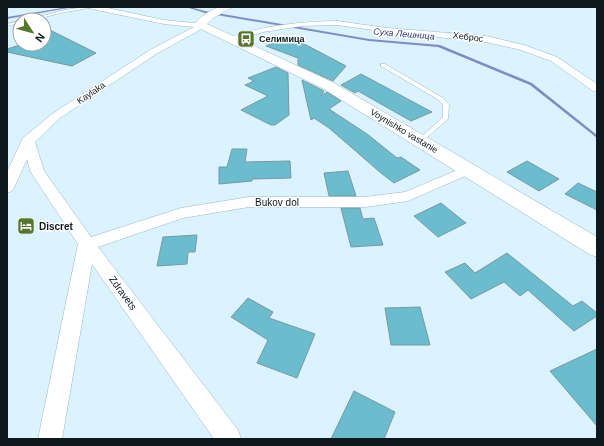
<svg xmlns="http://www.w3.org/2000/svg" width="604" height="446" font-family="Helvetica,sans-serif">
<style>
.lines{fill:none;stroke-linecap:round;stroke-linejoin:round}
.stream{fill:#828cc4;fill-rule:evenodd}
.building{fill:#6bbdce;stroke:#7898a0}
.lane-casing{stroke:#9cb7c7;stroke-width:1}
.street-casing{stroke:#9cb7c7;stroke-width:1}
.secondary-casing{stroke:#9cb7c7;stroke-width:1}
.lane{fill:#fff;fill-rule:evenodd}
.street{fill:#fff;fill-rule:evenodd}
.secondary{fill:#fff;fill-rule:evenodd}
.labels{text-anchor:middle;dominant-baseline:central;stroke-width:3;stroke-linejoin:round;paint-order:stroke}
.far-water-label{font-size:9px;font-style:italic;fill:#2e3477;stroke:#fff}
.far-street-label{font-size:9px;fill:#0e191e;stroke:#fff}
.far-poi-label{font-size:9px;font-weight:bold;fill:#0e191e;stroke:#fff;text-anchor:start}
.street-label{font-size:10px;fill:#0e191e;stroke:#fff}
.poi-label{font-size:10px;font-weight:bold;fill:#0e191e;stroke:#fff;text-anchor:start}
</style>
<rect width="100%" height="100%" fill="#dbf2ff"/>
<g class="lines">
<path class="stream" d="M 68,7 L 74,7 L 7,19 L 7,17 Z
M 186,7 L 190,7 L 205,11 L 369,39 L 440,45 L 532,83 L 597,135 L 597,138 L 530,85 L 438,47 L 369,41 L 205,13 Z"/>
</g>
<path class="building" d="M 44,27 L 96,53 L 72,66 L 7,52 L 7,49 L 23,44 L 44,44 Z
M 289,37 L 292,38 L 291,37 L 346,66 L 333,81 L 298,65 L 298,58 L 266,46 Z
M 276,67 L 288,73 L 289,115 L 275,125 L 271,125 L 241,110 L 268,96 L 245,85 L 254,81 L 248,78 Z
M 361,74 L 432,112 L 411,121 L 358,91 L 355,93 L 341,85 Z
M 302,80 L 324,91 L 321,96 L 327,92 L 341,101 L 329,109 L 367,134 L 397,158 L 401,157 L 420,170 L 394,183 L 381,173 L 329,128 L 314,118 L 311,120 Z
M 232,149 L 247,149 L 245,162 L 290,161 L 291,178 L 252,179 L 252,181 L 219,184 L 219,167 L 227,167 Z
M 527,161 L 559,179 L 539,191 L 507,172 Z
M 348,171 L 356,196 L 329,196 L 324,173 Z
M 578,183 L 597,192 L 597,210 L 565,194 Z
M 441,203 L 466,223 L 438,237 L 414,216 Z
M 341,208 L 360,208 L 363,219 L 374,218 L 383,245 L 351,247 Z
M 197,235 L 195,252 L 188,252 L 187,264 L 157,266 L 163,237 Z
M 507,253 L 573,306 L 582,301 L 597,313 L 597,316 L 574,331 L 528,290 L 520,296 L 504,282 L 471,299 L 445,272 L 465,263 L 475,273 Z
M 248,298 L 273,312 L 269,318 L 315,334 L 297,378 L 257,363 L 268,340 L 231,317 Z
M 420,307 L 430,345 L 391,345 L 385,308 Z
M 597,349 L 597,426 L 550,371 Z
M 354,391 L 395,412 L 384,439 L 331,439 Z"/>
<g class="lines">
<defs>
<path id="lane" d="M 85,7 L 95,7 L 65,12 L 33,20 L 26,20 L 65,10 Z
M 20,21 L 20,23 L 7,26 L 7,24 Z
M 381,64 L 385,64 L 443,98 L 449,105 L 448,119 L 422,142 L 420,143 L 417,141 L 443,117 L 443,105 L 439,100 L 381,66 Z"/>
<path id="street" d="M 88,7 L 103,7 L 164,20 L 203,24 L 207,26 L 156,54 L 60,118 L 35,142 L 44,171 L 91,237 L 181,208 L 249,197 L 365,197 L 405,192 L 467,166 L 472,167 L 474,170 L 472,173 L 408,201 L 365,207 L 249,207 L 183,218 L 98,247 L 238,430 L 241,439 L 214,439 L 92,264 L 62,439 L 38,439 L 78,244 L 30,171 L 27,159 L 14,188 L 12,191 L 7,193 L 7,172 L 23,138 L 52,114 L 150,50 L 194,27 L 164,24 L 92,9 Z
M 337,21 L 387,28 L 486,36 L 524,45 L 557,57 L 597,84 L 597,92 L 593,91 L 551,61 L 521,50 L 486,42 L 387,32 L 337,25 L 302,26 L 263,32 L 233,42 L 229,39 L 230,37 C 268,25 297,22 337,21 Z"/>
<path id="secondary" d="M 219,7 L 233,7 L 213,18 L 207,24 L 334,83 L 597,237 L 597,257 L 589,254 L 324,89 L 199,28 L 195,24 C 202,15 209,11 219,7 Z"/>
</defs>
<use href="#lane" class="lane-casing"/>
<use href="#street" class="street-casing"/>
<use href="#secondary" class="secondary-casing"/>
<use href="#lane" class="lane"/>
<use href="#street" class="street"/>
<use href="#secondary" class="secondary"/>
</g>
<defs>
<symbol id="bus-square" viewBox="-11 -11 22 22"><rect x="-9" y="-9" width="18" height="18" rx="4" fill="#55762e" stroke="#fff"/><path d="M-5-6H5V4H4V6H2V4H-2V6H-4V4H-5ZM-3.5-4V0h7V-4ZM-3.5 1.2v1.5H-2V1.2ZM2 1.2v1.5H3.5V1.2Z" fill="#fff"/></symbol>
<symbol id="hotel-square" viewBox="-11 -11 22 22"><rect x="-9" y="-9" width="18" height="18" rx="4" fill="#55762e" stroke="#fff"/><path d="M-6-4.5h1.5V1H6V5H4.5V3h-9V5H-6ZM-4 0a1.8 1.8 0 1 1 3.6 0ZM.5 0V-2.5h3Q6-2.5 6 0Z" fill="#fff"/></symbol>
</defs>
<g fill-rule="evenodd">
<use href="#bus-square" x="236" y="29" width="20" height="20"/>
<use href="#hotel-square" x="16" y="216" width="20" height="20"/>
</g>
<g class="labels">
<g class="far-water-label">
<text transform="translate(404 34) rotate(5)">Суха Лешница</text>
</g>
<g class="far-street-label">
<text transform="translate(468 37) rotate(7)">Хеброс</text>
<text transform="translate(91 93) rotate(-34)">Kaylaka</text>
<text transform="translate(404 131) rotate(31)">Voynishko vastanie</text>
</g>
<g class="far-poi-label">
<text x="259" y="39">Селимица</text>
</g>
<g class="street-label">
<text x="277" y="202">Bukov dol</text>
<text transform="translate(123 293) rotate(54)">Zdravets</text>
</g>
<g class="poi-label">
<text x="39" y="226">Discret</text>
</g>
</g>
<rect width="604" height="446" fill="none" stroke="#0e191e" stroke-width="16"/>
<g transform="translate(32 32) rotate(126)"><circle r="19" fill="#ffffff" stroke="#9fa3a5"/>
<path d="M0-3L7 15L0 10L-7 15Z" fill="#55762e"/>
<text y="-6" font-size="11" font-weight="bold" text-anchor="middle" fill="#0e191e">N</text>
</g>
</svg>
